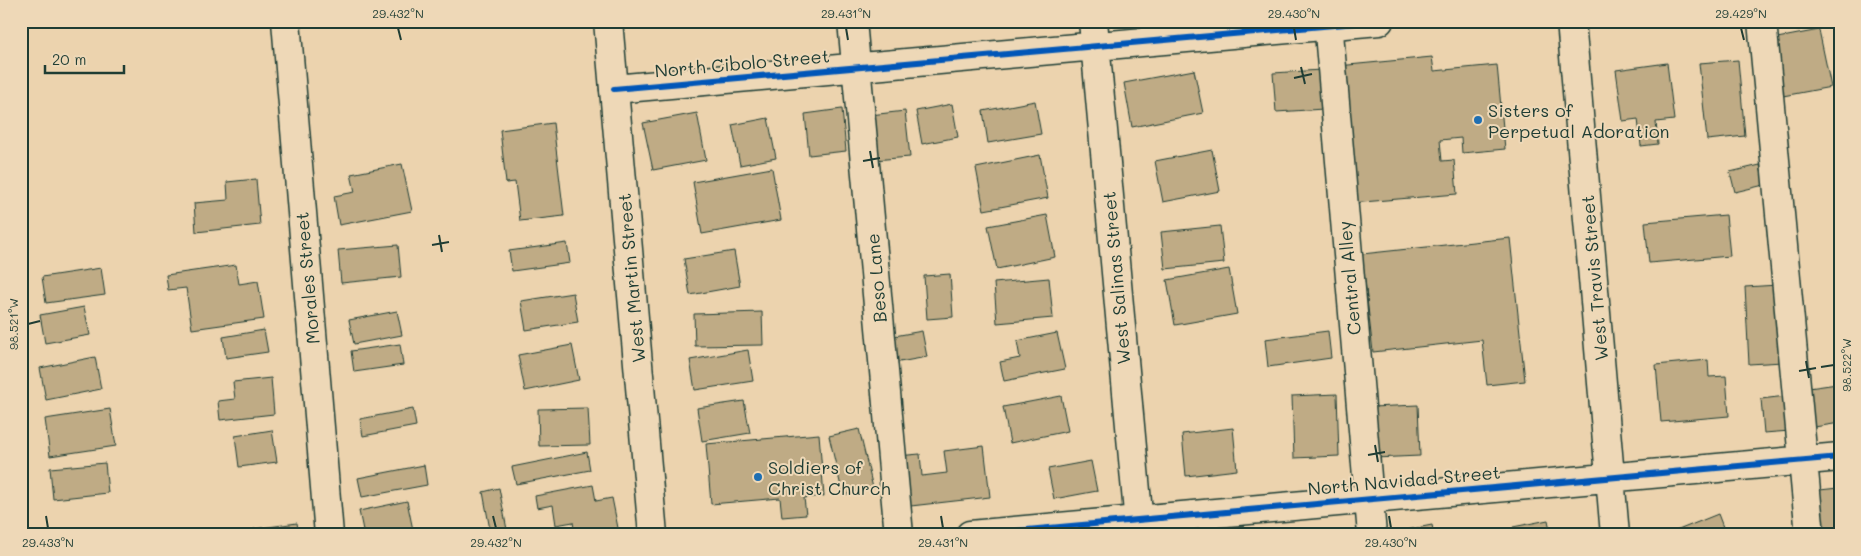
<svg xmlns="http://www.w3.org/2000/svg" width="1861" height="556" font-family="Mali,sans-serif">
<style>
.building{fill:#bfab85;stroke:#1f3d34}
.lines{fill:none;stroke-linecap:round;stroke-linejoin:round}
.minor-casing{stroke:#1f3d34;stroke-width:31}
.major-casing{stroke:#1f3d34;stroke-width:31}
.minor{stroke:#eed8b7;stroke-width:28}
.major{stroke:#eed8b7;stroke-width:28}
.cycleway-casing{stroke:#eed8b7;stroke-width:9}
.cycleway{stroke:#0057b8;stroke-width:6}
.ticks{fill:none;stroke:#1f3d34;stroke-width:2}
.poi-dot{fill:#1f6fb2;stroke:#eed8b7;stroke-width:2}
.labels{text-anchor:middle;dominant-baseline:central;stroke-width:4;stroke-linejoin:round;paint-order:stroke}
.street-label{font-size:18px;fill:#1f3d34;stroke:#eed8b7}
.poi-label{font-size:18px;fill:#1f3d34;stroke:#eed8b7;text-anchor:start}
.neatline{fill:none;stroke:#1f3d34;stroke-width:2}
.ticks-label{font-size:12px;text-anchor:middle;fill:#1f3d34}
</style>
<rect width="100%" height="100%" fill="#ecd3ae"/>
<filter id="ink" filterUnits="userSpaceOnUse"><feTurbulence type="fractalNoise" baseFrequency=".02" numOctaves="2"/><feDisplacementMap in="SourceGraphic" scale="10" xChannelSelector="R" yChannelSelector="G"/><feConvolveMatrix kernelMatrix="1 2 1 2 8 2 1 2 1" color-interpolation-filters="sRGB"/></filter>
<g filter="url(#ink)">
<path class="building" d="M 980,21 L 1020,21 L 980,23 Z
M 1819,30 L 1831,87 L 1783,96 L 1772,39 Z
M 1432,57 L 1434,71 L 1497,65 L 1505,149 L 1462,153 L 1461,138 L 1440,140 L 1442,161 L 1454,160 L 1457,194 L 1351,203 L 1338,66 Z
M 1738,60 L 1745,136 L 1707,140 L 1699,63 Z
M 1667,63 L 1674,120 L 1656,122 L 1658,144 L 1641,146 L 1638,119 L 1623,121 L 1616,70 Z
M 1194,70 L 1203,113 L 1132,127 L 1124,83 Z
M 1321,70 L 1324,109 L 1276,112 L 1273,73 Z
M 1035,101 L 1041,134 L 988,143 L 983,111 Z
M 952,104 L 958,137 L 922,144 L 916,111 Z
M 842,109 L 846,151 L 809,155 L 805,114 Z
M 905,111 L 910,157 L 874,160 L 870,115 Z
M 697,113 L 706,160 L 653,170 L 643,123 Z
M 768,118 L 776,158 L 740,165 L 732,125 Z
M 553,123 L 564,216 L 520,221 L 515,182 L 506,183 L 500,130 Z
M 1212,150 L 1220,191 L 1163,202 L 1155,161 Z
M 1040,155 L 1048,198 L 984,210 L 976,168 Z
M 402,164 L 412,211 L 339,225 L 334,196 L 355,192 L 351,174 Z
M 1760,165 L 1764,185 L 1735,192 L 1730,172 Z
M 772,168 L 781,220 L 702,234 L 693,182 Z
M 256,179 L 260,225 L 196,232 L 194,203 L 228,200 L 227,182 Z
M 1047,215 L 1055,257 L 997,269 L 988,226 Z
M 1726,215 L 1730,256 L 1649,263 L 1645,222 Z
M 1220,226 L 1224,263 L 1165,269 L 1161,232 Z
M 1510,238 L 1525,381 L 1487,385 L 1482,340 L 1373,352 L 1362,254 Z
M 567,243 L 570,263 L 512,271 L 509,251 Z
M 398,245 L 401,277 L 341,283 L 338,250 Z
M 734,251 L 740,286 L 690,295 L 684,259 Z
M 236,265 L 239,284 L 258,281 L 264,319 L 192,329 L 186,288 L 168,290 L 166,275 Z
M 101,268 L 105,295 L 46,303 L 42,277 Z
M 1229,269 L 1237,314 L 1175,325 L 1167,280 Z
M 950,274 L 953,317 L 927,319 L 924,276 Z
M 1049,278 L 1053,318 L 997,323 L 994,283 Z
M 1778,285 L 1783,362 L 1749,364 L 1745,287 Z
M 573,293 L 578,322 L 526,330 L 521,301 Z
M 84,307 L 90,335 L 45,343 L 40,315 Z
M 397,311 L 402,335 L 354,344 L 349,320 Z
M 762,312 L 763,345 L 695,346 L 694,314 Z
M 264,330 L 268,352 L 226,358 L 223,337 Z
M 922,331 L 927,357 L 894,363 L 889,337 Z
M 1328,331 L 1331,358 L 1268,367 L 1265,339 Z
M 1057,333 L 1065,369 L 1004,381 L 1000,362 L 1020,358 L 1017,341 Z
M 400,344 L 403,365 L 354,372 L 351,351 Z
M 572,345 L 579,380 L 525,391 L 518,355 Z
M 748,350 L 753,381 L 695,390 L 690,360 Z
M 95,357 L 101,389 L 46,400 L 40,368 Z
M 1708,360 L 1709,377 L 1726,376 L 1729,416 L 1661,422 L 1656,365 Z
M 271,378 L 274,414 L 220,420 L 218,401 L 235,399 L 233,382 Z
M 1837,384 L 1840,423 L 1808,428 L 1802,389 Z
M 1337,394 L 1339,456 L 1294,458 L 1292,396 Z
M 1061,396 L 1068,431 L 1010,443 L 1003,407 Z
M 1786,396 L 1790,431 L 1764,433 L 1761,399 Z
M 744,401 L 750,433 L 702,441 L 697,408 Z
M 1418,405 L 1420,456 L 1374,458 L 1371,407 Z
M 588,408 L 590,445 L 539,446 L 538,409 Z
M 110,409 L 116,446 L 50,456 L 45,419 Z
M 413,409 L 416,426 L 363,436 L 360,419 Z
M 1233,428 L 1237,470 L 1186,476 L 1182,434 Z
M 859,429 L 873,488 L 843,495 L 829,436 Z
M 272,430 L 277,462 L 239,467 L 235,436 Z
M 819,434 L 824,496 L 804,498 L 806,515 L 782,517 L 780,498 L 711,504 L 706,444 Z
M 984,446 L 990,497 L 902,507 L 897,456 L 920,454 L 922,476 L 947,473 L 944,451 Z
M 587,452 L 590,470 L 516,484 L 512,467 Z
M 1091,461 L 1097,491 L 1054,499 L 1048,469 Z
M 105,463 L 108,493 L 53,499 L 50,468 Z
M 424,465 L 427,485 L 362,497 L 358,478 Z
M 593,485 L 596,501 L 612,498 L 619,533 L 575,535 L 573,522 L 556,525 L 553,505 L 537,508 L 535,496 Z
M 499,488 L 508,535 L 491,535 L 483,492 Z
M 1838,488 L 1840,535 L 1816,535 L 1811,491 Z
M 407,501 L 414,535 L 364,535 L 359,511 Z
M 1718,514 L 1726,535 L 1666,535 Z
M 1548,520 L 1551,535 L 1515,535 L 1513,527 Z
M 297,523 L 299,535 L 255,535 L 254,529 Z
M 1432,525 L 1434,535 L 1381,535 Z"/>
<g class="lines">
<defs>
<path id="minor" d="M 286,21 L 329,535
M 852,21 L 899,535
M 1093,21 L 1140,535
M 1328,21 L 1372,535
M 1571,21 L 1615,535
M 1762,21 L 1810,535
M 614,89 L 1379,21
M 970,535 L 1840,457"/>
<path id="major" d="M 608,21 L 653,535"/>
</defs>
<use href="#minor" class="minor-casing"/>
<use href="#major" class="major-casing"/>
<use href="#minor" class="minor"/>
<use href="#major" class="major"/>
<defs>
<path id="cycleway" d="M 614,89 L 1379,21
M 970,535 L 1840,457"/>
</defs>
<use href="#cycleway" class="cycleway-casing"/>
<use href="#cycleway" class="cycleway"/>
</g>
</g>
<path class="ticks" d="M 398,28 L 401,40M 846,28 L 848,40M 1294,28 L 1296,40M 1741,28 L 1744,40M 1301,67 L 1305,84M 1294,78 L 1312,74M 870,151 L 873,168M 863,161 L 880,158M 439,235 L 442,252M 432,245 L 449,242M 28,324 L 40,321M 1806,361 L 1809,378M 1821,367 L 1834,365M 1799,371 L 1816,368M 1375,445 L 1378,462M 1368,455 L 1385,452M 46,516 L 48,528M 493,516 L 496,528M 941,516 L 943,528M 1389,516 L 1391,528"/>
<g class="poi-dot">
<circle cx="1478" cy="120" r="5"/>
<circle cx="758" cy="477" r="5"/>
</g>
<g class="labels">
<g class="street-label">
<text transform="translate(742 63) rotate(-5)">North Cibolo Street</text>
<text transform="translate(307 278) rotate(-95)">Morales Street</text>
<text transform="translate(631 278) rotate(-95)">West Martin Street</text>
<text transform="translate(876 278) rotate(-95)">Beso Lane</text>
<text transform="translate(1116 278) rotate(-95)">West Salinas Street</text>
<text transform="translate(1349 278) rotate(-95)">Central Alley</text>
<text transform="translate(1594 278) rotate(-95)">West Travis Street</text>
<text transform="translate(1404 480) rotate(-5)">North Navidad Street</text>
</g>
<g class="poi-label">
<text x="1488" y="110">Sisters of<tspan x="1488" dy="21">Perpetual Adoration</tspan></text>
<text x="768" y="467">Soldiers of<tspan x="768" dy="21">Christ Church</tspan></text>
</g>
</g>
<rect width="1861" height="556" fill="none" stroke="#eed8b7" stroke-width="55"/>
<path d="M45 65v8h79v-8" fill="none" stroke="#1f3d34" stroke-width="2.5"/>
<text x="52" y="65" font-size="15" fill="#1f3d34" stroke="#eed8b7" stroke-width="4" paint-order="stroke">20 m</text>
<rect x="28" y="28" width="1806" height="500" class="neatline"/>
<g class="ticks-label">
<text x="398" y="18">29.432°N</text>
<text x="846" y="18">29.431°N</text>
<text x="1294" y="18">29.430°N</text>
<text x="1741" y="18">29.429°N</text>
<text transform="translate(14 324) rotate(-90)" y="4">98.521°W</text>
<text transform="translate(1847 365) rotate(-90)" y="4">98.522°W</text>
<text x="48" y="547">29.433°N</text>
<text x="496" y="547">29.432°N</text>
<text x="943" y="547">29.431°N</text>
<text x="1391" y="547">29.430°N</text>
</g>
</svg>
